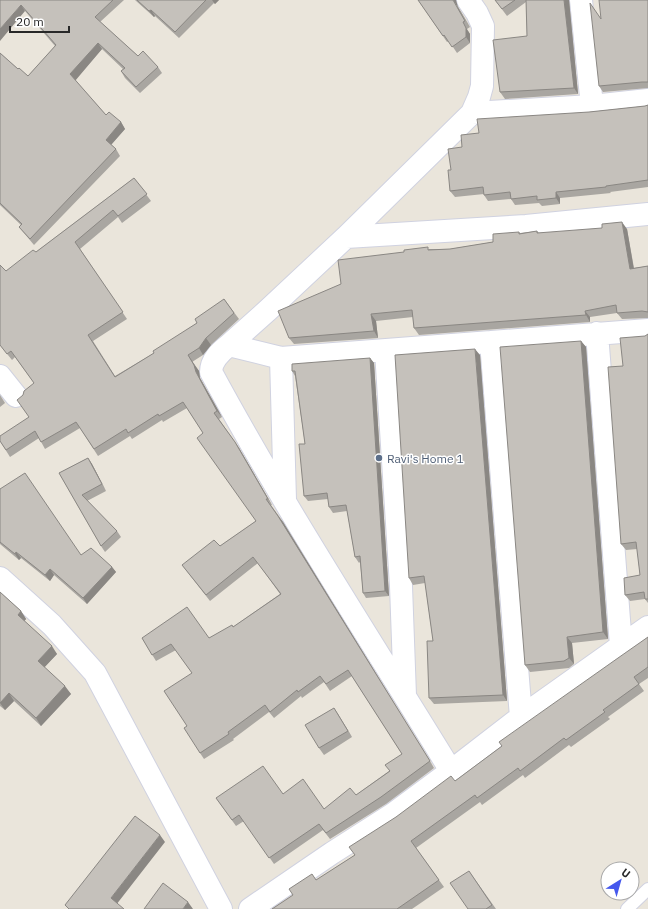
<svg xmlns="http://www.w3.org/2000/svg" width="648" height="909" font-family="'IBM Plex Sans',sans-serif">
<style>
.lines{fill:none;stroke-linecap:round;stroke-linejoin:round}
.lane-casing{stroke:#d0d2e0;stroke-width:14}
.street-casing{stroke:#d0d2e0;stroke-width:24}
.lane{stroke:#fff;stroke-width:12}
.street{stroke:#fff;stroke-width:22}
.wall{fill:#a9a6a1}
.shaded-wall{fill:#8a8783}
.building{fill:#c5c1bb;stroke:#8a8783}
.service-dot{fill:#5c6f8a;stroke:#fff;stroke-width:1.5}
.labels{text-anchor:middle;dominant-baseline:central;stroke-width:3;stroke-linejoin:round;paint-order:stroke}
.service-label{font-size:12px;fill:#4e5e75;stroke:#fff;text-anchor:start}
</style>
<rect width="100%" height="100%" fill="#eae5db"/>
<g class="lines">
<defs>
<path id="lane" d="M 627,909 L 648,889"/>
<path id="street" d="M 581,0 L 592,106
M 472,113 L 592,106 L 648,100
M 346,237 L 472,113 L 479,97 L 482,86 L 483,26 L 477,13 L 468,0
M 491,342 L 521,717
M 229,345 L 268,310 L 346,237 L 526,226 L 648,214
M 386,351 L 401,586 L 405,696
M 281,358 L 648,330
M 0,376 L 16,396
M 285,500 L 281,358 L 229,345 C 220,352 211,360 211,372 C 285,509 370,639 451,771
M 0,578 L 52,625 L 95,673 L 221,909
M 621,646 L 648,627
M 250,909 L 332,853 L 393,814 L 451,771 L 521,717 L 621,646 L 597,333"/>
</defs>
<use href="#lane" class="lane-casing"/>
<use href="#street" class="street-casing"/>
<use href="#lane" class="lane"/>
<use href="#street" class="street"/>
</g>
<path class="wall" d="M 0,0 L 124,0 L 100,22 L 138,56 L 158,67 L 162,73 L 140,93 L 125,78 L 121,71 L 123,69 L 102,49 L 75,80 L 106,115 L 121,122 L 125,129 L 111,145 L 116,149 L 120,156 L 34,245 L 19,227 L 21,225 L 0,205 L 0,53 L 18,69 L 28,76 L 55,46 L 25,11 Z
M 135,0 L 219,0 L 215,4 L 214,3 L 179,38 L 155,16 L 154,17 Z
M 418,0 L 458,7 L 470,27 L 467,29 L 470,34 L 470,43 L 457,53 L 449,41 L 447,42 Z
M 495,0 L 569,0 L 578,94 L 505,99 L 500,92 L 527,36 L 526,2 L 507,16 Z
M 648,0 L 648,88 L 603,92 L 599,86 L 601,19 Z
M 648,105 L 648,187 L 610,192 L 611,193 L 560,198 L 560,204 L 542,206 L 539,203 L 515,205 L 511,199 L 488,201 L 484,195 L 484,194 L 455,197 L 450,191 L 451,170 L 462,147 L 479,133 L 589,112 L 645,106 Z
M 134,178 L 151,201 L 122,223 L 118,217 L 80,249 L 127,319 L 93,341 L 115,376 L 154,353 L 197,323 L 224,299 L 239,319 L 211,345 L 203,355 L 192,362 L 199,371 L 200,378 L 222,417 L 219,419 L 239,448 L 272,505 L 271,505 L 283,522 L 434,768 L 386,804 L 330,839 L 323,830 L 274,864 L 244,821 L 236,826 L 216,798 L 283,794 L 324,809 L 356,795 L 389,771 L 402,754 L 352,676 L 330,691 L 324,682 L 302,698 L 301,696 L 274,718 L 269,712 L 233,739 L 234,740 L 204,759 L 200,753 L 187,726 L 192,673 L 176,650 L 156,661 L 142,638 L 209,638 L 233,627 L 280,594 L 258,563 L 210,601 L 182,565 L 220,546 L 256,521 L 203,433 L 187,408 L 163,422 L 162,420 L 132,439 L 130,436 L 98,456 L 80,428 L 45,449 L 39,438 L 10,457 L 0,441 L 29,417 L 34,383 L 15,357 L 12,360 L 0,345 L 0,265 L 6,271 L 36,252 Z
M 627,229 L 634,268 L 648,266 L 648,318 L 622,319 L 617,313 L 590,317 L 590,322 L 419,335 L 414,328 L 413,317 L 376,321 L 378,338 L 294,344 L 289,338 L 429,249 L 450,249 L 493,242 L 519,232 L 520,233 L 537,231 L 539,233 Z
M 648,334 L 648,603 L 645,599 L 630,601 L 625,595 L 640,575 L 637,549 L 626,550 L 621,544 L 623,366 L 645,336 Z
M 581,341 L 586,347 L 608,639 L 572,643 L 574,664 L 569,668 L 530,672 L 525,665 Z
M 480,355 L 507,701 L 434,704 L 429,698 L 433,641 L 425,583 L 413,585 L 409,578 Z
M 370,358 L 374,363 L 389,596 L 366,598 L 363,593 L 360,562 L 359,563 L 355,557 L 347,511 L 333,513 L 329,507 L 328,499 L 308,501 L 304,496 L 305,444 L 295,376 L 292,371 Z
M 0,395 L 5,403 L 0,407 Z
M 88,458 L 92,464 L 106,491 L 87,501 L 117,531 L 121,537 L 105,552 L 101,546 L 59,473 Z
M 0,489 L 81,555 L 112,567 L 116,572 L 87,604 L 54,575 L 50,581 L 21,558 L 19,560 L 0,544 Z
M 0,592 L 21,611 L 26,619 L 24,621 L 57,654 L 44,667 L 71,694 L 41,726 L 14,701 L 5,710 L 0,706 Z
M 648,637 L 648,678 L 639,684 L 644,691 L 608,717 L 610,719 L 571,747 L 569,745 L 525,778 L 523,775 L 482,805 L 480,802 L 416,848 L 444,887 L 412,909 L 272,909 L 355,855 L 502,746 Z
M 334,708 L 352,737 L 324,755 L 319,748 Z
M 469,871 L 496,909 L 468,909 Z"/>
<path class="shaded-wall" d="M 212,0 L 219,0 L 215,4 Z
M 453,0 L 456,0 L 458,7 L 470,27 Z
M 564,0 L 569,0 L 578,94 L 574,88 Z
M 21,5 L 25,11 L 0,41 L 0,29 Z
M 151,10 L 155,16 L 154,17 L 149,11 Z
M 466,28 L 470,34 L 470,43 L 466,37 Z
M 98,43 L 102,49 L 75,81 L 70,74 Z
M 121,122 L 125,129 L 110,146 L 106,140 Z
M 556,192 L 560,198 L 560,204 L 556,198 Z
M 622,222 L 627,229 L 635,276 L 630,269 Z
M 585,311 L 590,317 L 590,322 L 586,315 Z
M 371,314 L 376,321 L 378,338 L 374,331 Z
M 206,338 L 211,345 L 203,355 L 199,348 Z
M 581,341 L 586,347 L 608,639 L 603,632 Z
M 475,349 L 480,355 L 507,701 L 503,695 Z
M 188,355 L 199,371 L 200,378 L 222,417 L 217,411 L 196,372 Z
M 370,358 L 374,363 L 389,596 L 385,591 Z
M 235,442 L 239,448 L 272,505 L 268,499 Z
M 88,458 L 92,464 L 106,491 L 102,484 Z
M 278,516 L 283,522 L 434,768 L 430,761 Z
M 16,552 L 21,558 L 19,560 L 15,554 Z
M 112,567 L 116,572 L 87,604 L 83,598 Z
M 50,569 L 54,575 L 50,581 L 45,575 Z
M 21,611 L 26,619 L 23,623 L 18,615 Z
M 567,637 L 572,643 L 574,664 L 569,658 Z
M 52,646 L 57,654 L 43,669 L 38,661 Z
M 65,686 L 71,694 L 41,726 L 36,718 Z
M 9,693 L 14,701 L 5,710 L 0,703 Z
M 334,708 L 338,714 L 352,737 L 348,731 Z
M 160,835 L 165,842 L 116,905 L 111,898 Z
M 188,902 L 193,909 L 183,909 Z"/>
<path class="building" d="M 0,0 L 113,0 L 95,17 L 138,56 L 143,51 L 158,67 L 136,87 L 121,71 L 125,68 L 98,43 L 70,74 L 106,115 L 109,112 L 121,122 L 106,140 L 116,149 L 30,239 L 19,227 L 22,224 L 0,203 L 0,53 L 18,69 L 19,68 L 28,76 L 56,45 L 21,5 L 0,29 Z
M 137,0 L 206,0 L 175,32 L 151,10 L 149,11 Z
M 418,0 L 453,0 L 465,21 L 463,22 L 466,28 L 466,37 L 452,47 L 444,35 L 443,36 Z
M 495,0 L 515,0 L 502,9 Z
M 526,0 L 564,0 L 574,88 L 500,92 L 493,40 L 527,36 Z
M 599,0 L 648,0 L 648,82 L 642,82 L 599,86 L 590,3 L 601,19 Z
M 648,105 L 648,180 L 606,186 L 606,187 L 556,192 L 556,198 L 537,200 L 537,196 L 511,199 L 510,192 L 484,195 L 483,187 L 450,191 L 448,170 L 451,170 L 448,149 L 462,147 L 461,135 L 479,133 L 477,119 L 589,112 L 645,106 Z
M 134,178 L 147,194 L 118,216 L 113,210 L 75,242 L 123,312 L 88,335 L 115,377 L 154,353 L 153,351 L 197,323 L 195,319 L 224,299 L 234,313 L 206,338 L 199,348 L 188,355 L 194,365 L 196,372 L 217,411 L 214,413 L 235,442 L 268,499 L 266,499 L 278,516 L 430,761 L 381,797 L 326,833 L 319,824 L 269,858 L 239,815 L 232,820 L 216,798 L 263,766 L 283,794 L 303,779 L 324,809 L 350,788 L 356,795 L 390,771 L 385,765 L 402,754 L 348,670 L 326,684 L 320,676 L 298,692 L 297,690 L 270,712 L 265,705 L 228,732 L 229,734 L 200,753 L 184,728 L 187,726 L 164,691 L 192,673 L 171,644 L 152,655 L 142,638 L 187,607 L 209,638 L 232,625 L 233,627 L 281,594 L 253,557 L 206,595 L 182,565 L 214,540 L 220,546 L 256,521 L 197,438 L 203,433 L 183,402 L 159,416 L 158,414 L 128,433 L 126,429 L 94,449 L 76,422 L 41,442 L 35,431 L 6,450 L 0,441 L 0,436 L 29,417 L 17,400 L 23,395 L 24,391 L 34,383 L 11,351 L 7,354 L 0,345 L 0,265 L 6,271 L 33,250 L 36,252 Z
M 622,222 L 630,269 L 648,266 L 648,312 L 642,311 L 617,313 L 616,305 L 585,311 L 586,315 L 414,328 L 412,310 L 371,314 L 374,331 L 289,338 L 278,311 L 341,284 L 338,260 L 404,252 L 404,250 L 428,247 L 428,250 L 450,249 L 493,242 L 493,234 L 519,232 L 519,234 L 537,231 L 537,233 L 602,228 L 602,224 Z
M 648,334 L 648,599 L 645,599 L 644,592 L 625,595 L 624,578 L 640,575 L 636,542 L 621,544 L 608,367 L 623,366 L 620,338 L 645,336 Z
M 581,341 L 603,632 L 567,637 L 569,658 L 564,661 L 525,665 L 500,347 Z
M 475,349 L 503,695 L 429,698 L 427,641 L 433,641 L 424,576 L 409,578 L 395,355 Z
M 370,358 L 385,591 L 363,593 L 360,556 L 355,557 L 346,505 L 329,507 L 327,493 L 304,496 L 299,444 L 305,444 L 295,371 L 292,371 L 292,364 Z
M 88,458 L 102,484 L 82,495 L 117,531 L 101,546 L 59,473 Z
M 25,473 L 81,555 L 91,548 L 112,567 L 83,598 L 50,569 L 45,575 L 16,552 L 15,554 L 0,542 L 0,489 Z
M 0,592 L 21,611 L 18,615 L 52,646 L 38,661 L 65,686 L 36,718 L 9,693 L 0,703 Z
M 648,637 L 648,667 L 634,677 L 639,684 L 603,710 L 605,712 L 566,740 L 564,738 L 520,771 L 518,768 L 477,798 L 475,795 L 411,841 L 439,880 L 397,909 L 272,909 L 293,895 L 289,889 L 312,874 L 316,880 L 355,855 L 349,847 L 396,817 L 451,776 L 455,781 L 502,746 L 499,742 L 618,658 Z
M 334,708 L 348,731 L 319,748 L 305,725 Z
M 135,816 L 160,835 L 111,898 L 124,909 L 69,909 L 65,905 Z
M 469,871 L 492,905 L 486,909 L 468,909 L 450,883 Z
M 163,883 L 188,902 L 183,909 L 144,909 Z"/>
<circle class="service-dot" cx="379" cy="458" r="4"/>
<g class="labels">
<g class="service-label">
<text x="387" y="458">Ravi's Home 1</text>
</g>
</g>
<g transform="translate(620 881) rotate(37)"><circle r="19" fill="#ffffff" stroke="#a9a9a9"/>
<path d="M0-3L7 15L0 10L-7 15Z" fill="#4558ed"/>
<text y="-6" font-size="11" font-weight="bold" text-anchor="middle" fill="#282828">U</text>
</g>
<path d="M10 26v6h59v-6" fill="none" stroke="#282828" stroke-width="2"/>
<text x="16" y="26" font-size="12" fill="#282828" stroke="#ffffff" stroke-width="3" paint-order="stroke">20 m</text>
</svg>
